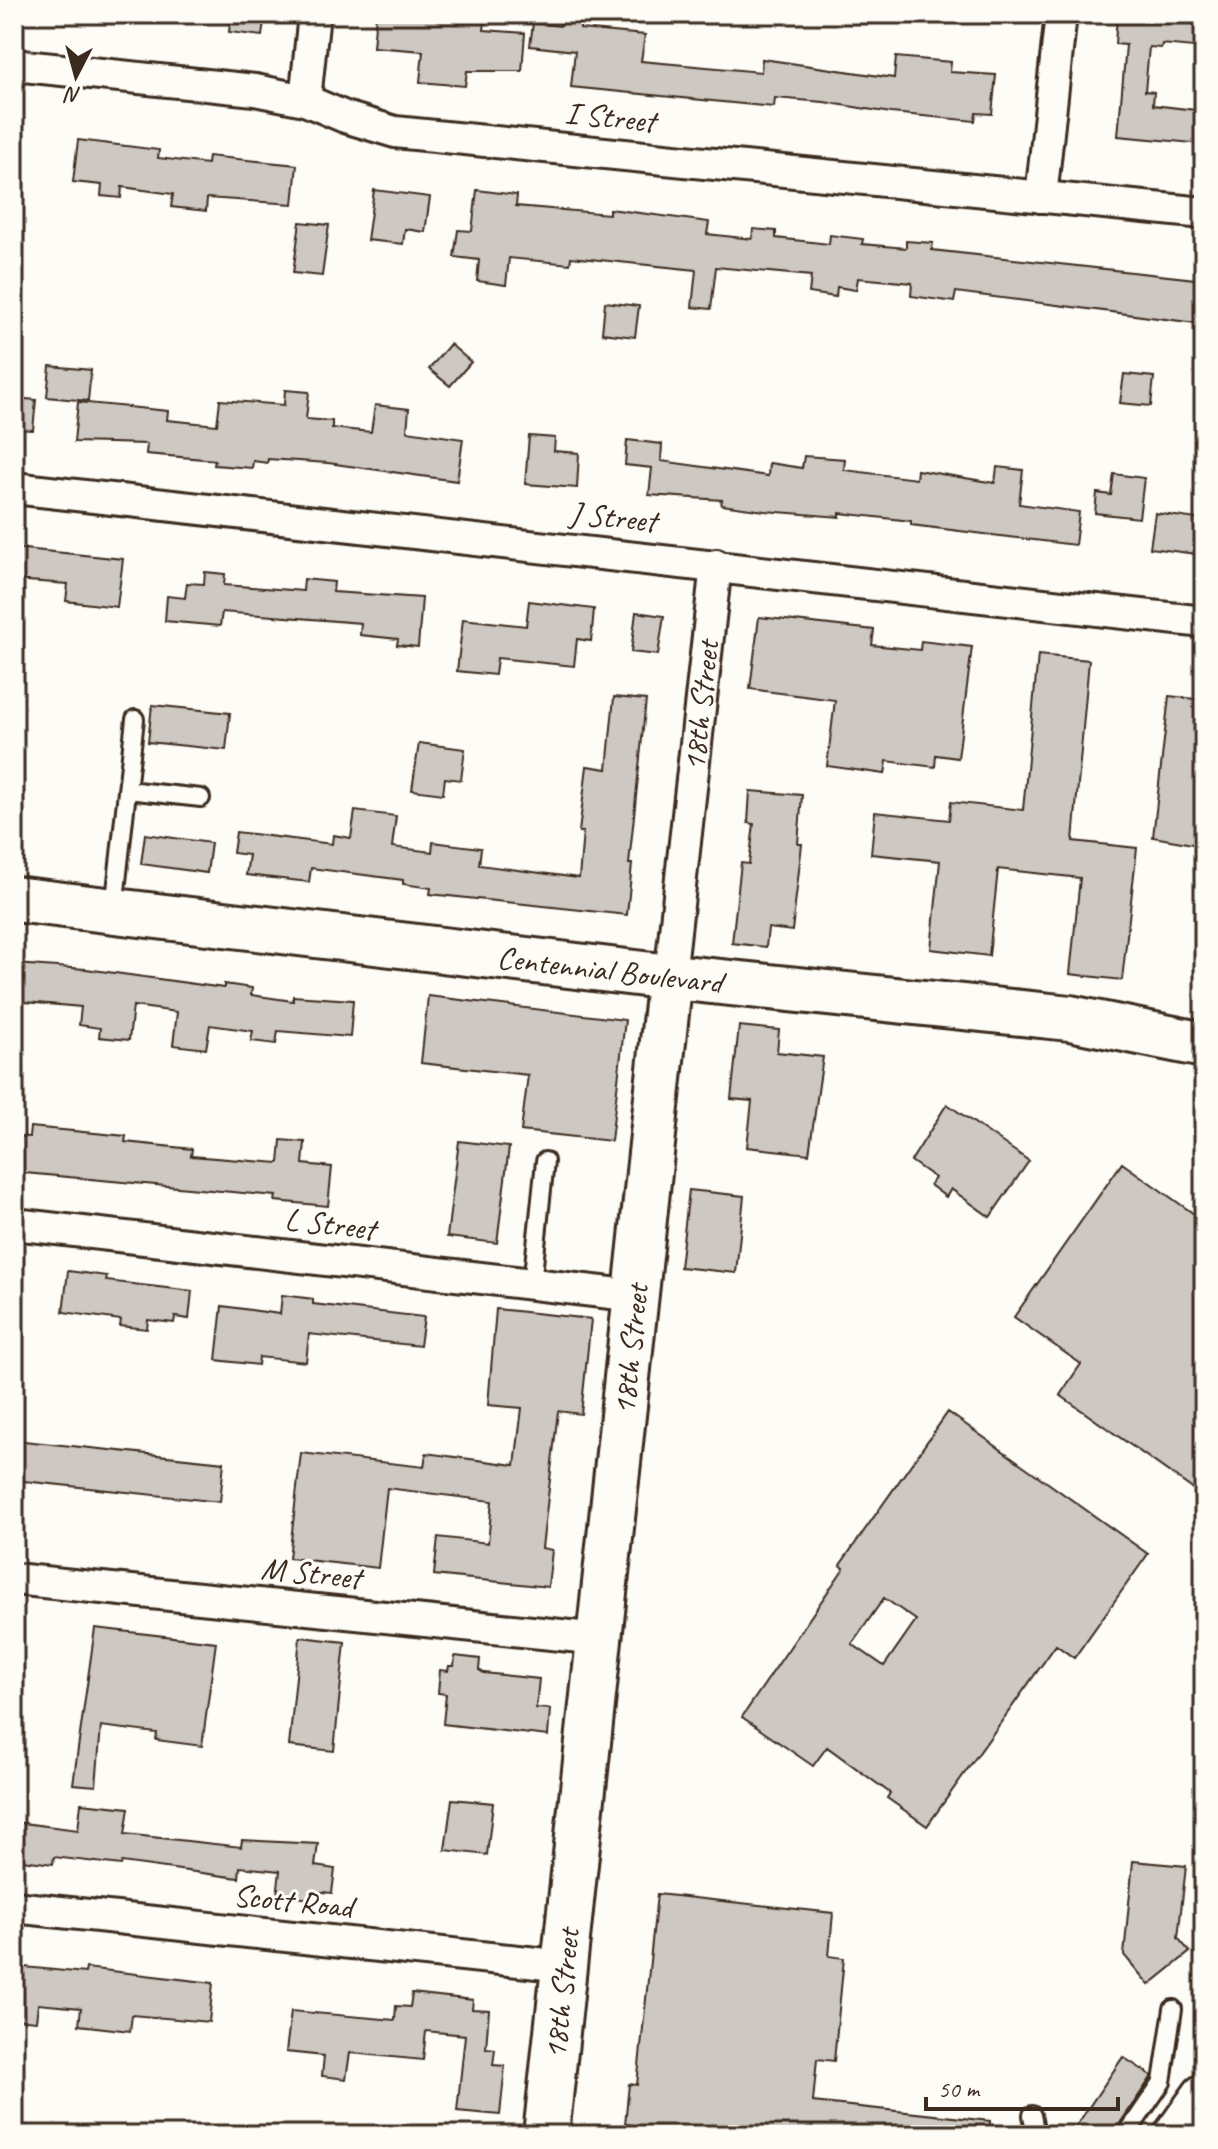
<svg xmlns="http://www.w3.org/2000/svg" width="1218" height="2149" font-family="Caveat,sans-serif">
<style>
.building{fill:#cdc8c2;stroke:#3b2a1e;stroke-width:2;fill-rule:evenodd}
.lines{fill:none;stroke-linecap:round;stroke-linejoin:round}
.lane-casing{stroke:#3b2a1e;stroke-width:22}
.street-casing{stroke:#3b2a1e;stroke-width:36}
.secondary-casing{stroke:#3b2a1e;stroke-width:50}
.lane{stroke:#fdfcf7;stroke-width:16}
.street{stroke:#fdfcf7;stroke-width:30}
.secondary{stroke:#fdfcf7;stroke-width:44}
.labels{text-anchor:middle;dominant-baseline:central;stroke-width:6;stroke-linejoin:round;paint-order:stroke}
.street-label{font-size:32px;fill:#3b2a1e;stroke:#fdfcf7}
</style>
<rect width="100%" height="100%" fill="#fdfcf7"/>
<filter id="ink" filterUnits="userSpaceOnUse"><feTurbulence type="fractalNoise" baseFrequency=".0125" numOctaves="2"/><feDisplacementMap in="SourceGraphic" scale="16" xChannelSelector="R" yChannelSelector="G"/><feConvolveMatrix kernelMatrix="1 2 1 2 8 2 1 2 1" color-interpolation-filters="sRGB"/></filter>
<g filter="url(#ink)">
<path class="building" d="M 231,14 L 265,14 L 262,36 L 229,32 Z
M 376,14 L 486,14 L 484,30 L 525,33 L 522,71 L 467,71 L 465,86 L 420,82 L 423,51 L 373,47 Z
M 561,14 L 582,14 L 580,29 L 645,35 L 641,61 L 761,72 L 762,59 L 894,78 L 896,57 L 951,62 L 950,72 L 996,75 L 992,114 L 976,113 L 975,121 L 891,113 L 824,102 L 775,98 L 774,107 L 571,87 L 575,51 L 530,46 L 533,23 L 560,26 Z
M 1134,14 L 1204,14 L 1204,48 L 1162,44 L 1161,48 L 1149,47 L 1145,91 L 1154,92 L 1153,105 L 1204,111 L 1204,144 L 1118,136 L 1126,45 L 1115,44 L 1117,15 Z
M 78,140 L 159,150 L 158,158 L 207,164 L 208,156 L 297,165 L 293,204 L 207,198 L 206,211 L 171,207 L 173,194 L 122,187 L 121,198 L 101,196 L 102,185 L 73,182 Z
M 374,190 L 430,197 L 425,232 L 405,229 L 403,244 L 367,240 Z
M 477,190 L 517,195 L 516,206 L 609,214 L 609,209 L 709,222 L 707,234 L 752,239 L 753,229 L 776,231 L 776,238 L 829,244 L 830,235 L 863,239 L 862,244 L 906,248 L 906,241 L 933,243 L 932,250 L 1204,280 L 1204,324 L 956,292 L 954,302 L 911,296 L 912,283 L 858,278 L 856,290 L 837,287 L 836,297 L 809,293 L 811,276 L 716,267 L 711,309 L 692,307 L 696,270 L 571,257 L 570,264 L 509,258 L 506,285 L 477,281 L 479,260 L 454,257 L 458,230 L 472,231 Z
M 300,222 L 329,225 L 322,276 L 293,273 Z
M 605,302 L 639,306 L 635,337 L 602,333 Z
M 450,344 L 471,362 L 450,386 L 429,369 Z
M 50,366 L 91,370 L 88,401 L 47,397 Z
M 1124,374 L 1154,377 L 1151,406 L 1120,403 Z
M 285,390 L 309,392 L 306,419 L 332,421 L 332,428 L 371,432 L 375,405 L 409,409 L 407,431 L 463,439 L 457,481 L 328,463 L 268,459 L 267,463 L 253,461 L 252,468 L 214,465 L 215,460 L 146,454 L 147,444 L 74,442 L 78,402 L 168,411 L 167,420 L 217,425 L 220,400 L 284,405 Z
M 14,398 L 36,400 L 33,430 L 14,429 Z
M 529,436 L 555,438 L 554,451 L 579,453 L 577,488 L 525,484 Z
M 627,440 L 662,444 L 661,461 L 768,476 L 769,463 L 802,468 L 804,456 L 845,459 L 844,470 L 916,479 L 917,470 L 995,483 L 997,467 L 1023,470 L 1019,504 L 1079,512 L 1075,545 L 911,525 L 911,521 L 840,513 L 840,517 L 765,511 L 721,505 L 722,500 L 649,495 L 652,468 L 625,465 Z
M 1114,474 L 1144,478 L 1139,518 L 1095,513 L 1097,493 L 1111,495 Z
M 1155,513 L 1204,520 L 1204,555 L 1150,548 Z
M 14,548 L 123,559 L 117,607 L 66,601 L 68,584 L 14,580 Z
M 205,572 L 225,574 L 224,585 L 303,591 L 304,579 L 334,582 L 333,592 L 422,598 L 418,647 L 397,645 L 398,639 L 360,635 L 361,623 L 222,612 L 220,626 L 165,621 L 167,596 L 185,598 L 187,583 L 204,584 Z
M 529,601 L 594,609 L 591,641 L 577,639 L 574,666 L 497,658 L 495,675 L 457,671 L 463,619 L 526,626 Z
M 636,612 L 664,616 L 658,655 L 631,652 Z
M 759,617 L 874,630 L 872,645 L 920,650 L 921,641 L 972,647 L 958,758 L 936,755 L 935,767 L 887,761 L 885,774 L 827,766 L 835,700 L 750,689 Z
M 1038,655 L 1089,660 L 1073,841 L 1137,848 L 1122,980 L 1070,974 L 1080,878 L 998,869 L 989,956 L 931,949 L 940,861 L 871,854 L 875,812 L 949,820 L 951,802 L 1023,810 Z
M 1169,696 L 1204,700 L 1204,846 L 1153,837 Z
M 614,697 L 646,700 L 629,864 L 632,864 L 627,915 L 430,894 L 431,888 L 403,884 L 403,880 L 311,868 L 309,882 L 246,875 L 249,855 L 233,853 L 236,832 L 332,844 L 333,835 L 351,838 L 355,811 L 396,816 L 392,847 L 432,852 L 433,842 L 481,848 L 479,865 L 579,878 L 583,832 L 579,832 L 587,766 L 607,769 Z
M 152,705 L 230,713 L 226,750 L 148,742 Z
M 419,743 L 465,749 L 461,780 L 445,778 L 443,794 L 412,790 Z
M 750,791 L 802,795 L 798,844 L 802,844 L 792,931 L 768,928 L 766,947 L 732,943 L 741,863 L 749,864 L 754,824 L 748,823 Z
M 145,834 L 211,843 L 207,873 L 141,864 Z
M 14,964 L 86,969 L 224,988 L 224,984 L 252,988 L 251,995 L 293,1001 L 293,996 L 353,1000 L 350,1037 L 278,1031 L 276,1044 L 251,1041 L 253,1031 L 210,1025 L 206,1049 L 173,1045 L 177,1012 L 133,1006 L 129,1040 L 99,1037 L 100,1028 L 79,1025 L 81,1007 L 14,1001 Z
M 428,996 L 625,1020 L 611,1141 L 521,1131 L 528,1075 L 421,1063 Z
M 739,1026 L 779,1030 L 777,1052 L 823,1057 L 809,1154 L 747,1147 L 752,1101 L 731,1099 Z
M 947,1104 L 1029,1161 L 990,1217 L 951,1189 L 946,1197 L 930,1185 L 935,1178 L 911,1161 Z
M 30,1127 L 126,1136 L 125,1142 L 192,1149 L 191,1156 L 279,1163 L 281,1140 L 305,1142 L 303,1164 L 332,1167 L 328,1206 L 275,1201 L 276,1196 L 14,1172 L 14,1136 L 29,1137 Z
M 459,1141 L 509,1147 L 497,1243 L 447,1237 Z
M 1122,1163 L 1204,1221 L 1204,1497 L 1060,1395 L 1081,1364 L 1014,1317 Z
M 689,1190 L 744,1196 L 736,1273 L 680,1267 Z
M 68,1271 L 107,1276 L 106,1281 L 192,1291 L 189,1319 L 175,1317 L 174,1323 L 148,1320 L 147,1329 L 120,1326 L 121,1320 L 63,1312 Z
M 282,1295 L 313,1299 L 313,1304 L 424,1317 L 420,1346 L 309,1334 L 306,1362 L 259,1357 L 258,1365 L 216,1360 L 222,1306 L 280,1314 Z
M 496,1309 L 591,1319 L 581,1414 L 558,1411 L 542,1548 L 552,1550 L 548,1587 L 434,1575 L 438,1537 L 488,1543 L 492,1501 L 387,1488 L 378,1568 L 289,1558 L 301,1453 L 424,1467 L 426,1453 L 515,1465 L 522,1408 L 488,1405 Z
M 948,1412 L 1148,1554 L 1074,1658 L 1056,1645 L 927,1826 L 887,1798 L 890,1793 L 827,1747 L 813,1766 L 742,1717 L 844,1568 L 840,1565 ZM 884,1598 L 916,1620 L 884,1666 L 852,1644 Z
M 14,1440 L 224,1462 L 220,1502 L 14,1480 Z
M 95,1628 L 216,1642 L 202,1746 L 156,1740 L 157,1733 L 101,1726 L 96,1786 L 73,1784 Z
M 300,1637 L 345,1642 L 334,1751 L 289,1746 Z
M 455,1656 L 480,1659 L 479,1670 L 484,1673 L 539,1679 L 536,1708 L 550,1709 L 548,1736 L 443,1724 L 446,1694 L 438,1693 L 440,1670 L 448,1671 L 449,1666 L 454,1666 Z
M 452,1799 L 493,1803 L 487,1855 L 445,1850 Z
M 81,1803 L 129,1808 L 125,1834 L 241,1847 L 242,1840 L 318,1844 L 315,1866 L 335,1869 L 332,1893 L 312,1891 L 311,1899 L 277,1895 L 280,1871 L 240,1867 L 239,1878 L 122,1862 L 121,1865 L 54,1857 L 53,1864 L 14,1859 L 14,1822 L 78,1830 Z
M 1133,1861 L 1186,1866 L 1178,1938 L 1190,1952 L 1149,1985 L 1124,1955 Z
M 657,1894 L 833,1913 L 829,1956 L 844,1958 L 834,2061 L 817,2059 L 813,2102 L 990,2121 L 990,2135 L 677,2135 L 632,2130 L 632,2125 L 625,2124 L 629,2084 L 637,2085 Z
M 14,1966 L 85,1973 L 86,1968 L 213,1983 L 209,2022 L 132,2015 L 130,2031 L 79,2025 L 81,2008 L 38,2004 L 36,2021 L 14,2019 Z
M 412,1993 L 473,2000 L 472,2009 L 489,2010 L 486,2048 L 495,2049 L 493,2065 L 505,2066 L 500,2115 L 457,2111 L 465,2035 L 426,2031 L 423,2060 L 350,2053 L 346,2079 L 322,2076 L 324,2056 L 286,2052 L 291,2011 L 395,2020 L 396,2006 L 410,2007 Z
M 1123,2057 L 1152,2076 L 1112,2135 L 1070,2135 Z"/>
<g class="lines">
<defs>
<path id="lane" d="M 127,790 L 201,798
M 114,909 L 135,719
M 532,1284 L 545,1161
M 1032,2115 L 1036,2135
M 1126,2135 L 1162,2082 L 1173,2009"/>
<g id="street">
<path d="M 14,65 L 255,90 L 305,100 L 345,117 L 395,132 L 1204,213"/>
<path d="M 305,100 L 314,14"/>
<path d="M 1041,197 L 1061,14"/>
<path d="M 14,488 L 1204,622"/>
<path id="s1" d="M 670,976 L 716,565"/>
<path d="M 14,1224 L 637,1296"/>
<path d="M 14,1579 L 600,1639"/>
<path d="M 14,1907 L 565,1966"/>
</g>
<g id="secondary">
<path id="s2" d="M 14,899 L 644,974 L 1070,1018 L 1204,1045"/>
<path id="s3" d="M 546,2135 L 670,976"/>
<path d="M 1177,2135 L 1204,2097"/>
</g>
</defs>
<use href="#lane" class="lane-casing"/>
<use href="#street" class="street-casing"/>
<use href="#secondary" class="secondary-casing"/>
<use href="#lane" class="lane"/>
<use href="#street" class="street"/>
<use href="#secondary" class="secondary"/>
</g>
</g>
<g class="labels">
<g class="street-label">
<text transform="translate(610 117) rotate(6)">I Street</text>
<text transform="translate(613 517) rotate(6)">J Street</text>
<text stroke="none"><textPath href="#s1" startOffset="272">18th Street</textPath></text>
<text stroke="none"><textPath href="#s2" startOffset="600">Centennial Boulevard</textPath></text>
<text transform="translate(330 1224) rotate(7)">L Street</text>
<text stroke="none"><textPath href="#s3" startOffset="790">18th Street</textPath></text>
<text transform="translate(311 1573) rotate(6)">M Street</text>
<text transform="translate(293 1901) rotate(6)">Scott Road</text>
<text stroke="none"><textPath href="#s3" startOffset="142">18th Street</textPath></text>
</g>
</g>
<rect width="1218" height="2149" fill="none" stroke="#fdfcf7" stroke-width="48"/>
<rect x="24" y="24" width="1170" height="2101" fill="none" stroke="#3b2a1e" stroke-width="3" filter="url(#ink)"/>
<g transform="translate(76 76) rotate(186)" stroke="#fdfcf7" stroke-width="6" paint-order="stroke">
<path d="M0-6L14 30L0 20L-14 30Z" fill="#3b2a1e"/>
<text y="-12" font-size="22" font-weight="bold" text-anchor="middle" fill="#3b2a1e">N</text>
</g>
<path d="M926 2097v12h192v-12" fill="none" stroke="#3b2a1e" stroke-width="4"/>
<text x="938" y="2097" font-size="24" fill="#3b2a1e" stroke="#fdfcf7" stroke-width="6" paint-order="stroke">50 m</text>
</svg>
